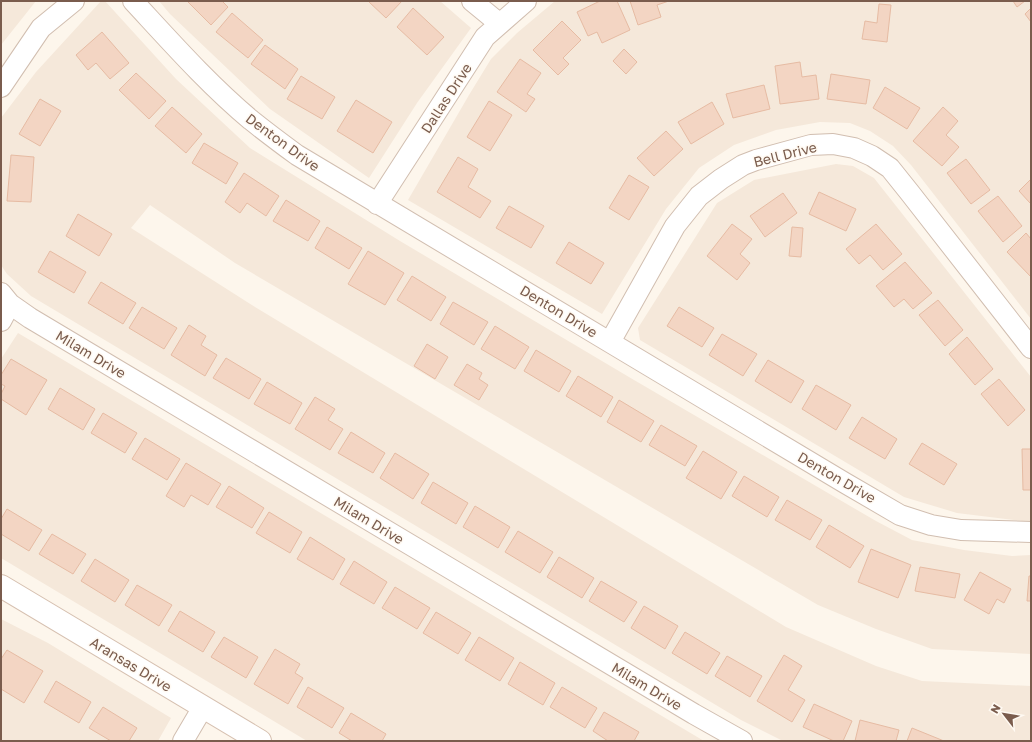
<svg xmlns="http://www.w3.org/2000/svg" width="1032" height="742" font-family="'Golos Text',sans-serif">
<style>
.residential{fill:#f5e8da}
.building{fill:#f3d5c3;stroke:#e6bba3}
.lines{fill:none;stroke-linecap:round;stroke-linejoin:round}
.street-casing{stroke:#d1beb0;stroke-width:22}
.secondary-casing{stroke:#d6c0b0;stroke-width:24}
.street{stroke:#fff;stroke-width:20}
.secondary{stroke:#fff;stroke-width:22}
.labels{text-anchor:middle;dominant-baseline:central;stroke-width:3;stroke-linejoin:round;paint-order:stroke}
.street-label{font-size:14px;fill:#7a5c4d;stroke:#fffaf3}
</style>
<rect width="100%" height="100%" fill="#fdf6ec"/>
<path class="residential" d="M 1,1 L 36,1 L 1,45 Z
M 101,1 L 105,1 L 176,79 L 250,148 L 400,241 L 634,380 L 876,521 L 912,540 L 964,550 L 1012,556 L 1031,555 L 1031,654 L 932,649 L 876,629 L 818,605 L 235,263 L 150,205 L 131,228 L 255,307 L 786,627 L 876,666 L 922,681 L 1031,686 L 1031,741 L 783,741 L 741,720 L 31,296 L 7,274 L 1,265 L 1,118 L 36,72 Z
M 159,1 L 440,1 L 471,28 L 417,103 L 369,178 L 270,109 L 170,14 Z
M 555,1 L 1031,1 L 1031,319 L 911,165 L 893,146 L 870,131 L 850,123 L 820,122 L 776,130 L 734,145 L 699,168 L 666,209 L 602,314 L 408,200 L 469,95 L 491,59 L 517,33 Z
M 836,164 L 853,166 L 874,178 L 1031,377 L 1031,522 L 957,513 L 904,497 L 640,340 L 638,328 L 717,203 L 754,180 Z
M 18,333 L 704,741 L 307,741 L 1,558 L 1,359 Z
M 1,619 L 48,643 L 171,718 L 158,741 L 1,741 Z"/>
<path class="building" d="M 187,1 L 222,1 L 228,7 L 211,25 Z
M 368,1 L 402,1 L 386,18 Z
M 600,1 L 617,1 L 630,30 L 602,43 L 597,32 L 588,36 L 577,12 Z
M 630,1 L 669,1 L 657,5 L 661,17 L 638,25 Z
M 1013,1 L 1025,1 L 1017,7 Z
M 879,4 L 891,5 L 887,42 L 862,39 L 865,21 L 877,23 Z
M 413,8 L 444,37 L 427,55 L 397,27 Z
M 1031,8 L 1031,22 L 1025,14 Z
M 232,13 L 263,40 L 248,58 L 216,32 Z
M 562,21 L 581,40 L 563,58 L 569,64 L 558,75 L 533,50 Z
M 102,32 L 129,63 L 110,79 L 96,63 L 88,70 L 76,55 Z
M 265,45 L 298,69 L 285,89 L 251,64 Z
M 624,49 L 637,62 L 626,74 L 613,61 Z
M 520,59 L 541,73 L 527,94 L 535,99 L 526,112 L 497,92 Z
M 800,62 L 802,77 L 816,75 L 819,99 L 780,104 L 775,66 Z
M 136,73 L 166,101 L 149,119 L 119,90 Z
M 831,74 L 870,80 L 866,104 L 827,99 Z
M 301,76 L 335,97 L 322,119 L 287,99 Z
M 764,85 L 770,109 L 733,118 L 726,94 Z
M 885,87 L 920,108 L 907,129 L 873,108 Z
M 40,99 L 61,111 L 40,146 L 19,134 Z
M 356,100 L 392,122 L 373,153 L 337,131 Z
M 489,101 L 512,115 L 490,151 L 467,137 Z
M 712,102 L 724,124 L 691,144 L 678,122 Z
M 172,107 L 202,134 L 186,153 L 155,126 Z
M 943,107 L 958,121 L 946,135 L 959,147 L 942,166 L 913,141 Z
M 666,131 L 683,149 L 654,176 L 637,158 Z
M 204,143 L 238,163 L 226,184 L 192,163 Z
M 11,155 L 34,157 L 31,202 L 7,201 Z
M 458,157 L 478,169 L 468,187 L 491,201 L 480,218 L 437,192 Z
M 966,159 L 990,190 L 971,204 L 947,173 Z
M 244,173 L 279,196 L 266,216 L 247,203 L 240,213 L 225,202 Z
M 629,175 L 649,187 L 629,220 L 609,208 Z
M 1031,179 L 1031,202 L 1030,203 L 1019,191 Z
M 819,192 L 856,209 L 846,231 L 809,214 Z
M 783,193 L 797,213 L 765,237 L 750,216 Z
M 998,196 L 1022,226 L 1003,242 L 978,211 Z
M 286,200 L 320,221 L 308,241 L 273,221 Z
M 509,206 L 544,226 L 531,248 L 496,228 Z
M 78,214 L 112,234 L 99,256 L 66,236 Z
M 732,224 L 752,239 L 740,254 L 750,263 L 737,280 L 707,256 Z
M 876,224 L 902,254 L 883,270 L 870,255 L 859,264 L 846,249 Z
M 327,227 L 362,248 L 349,269 L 315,248 Z
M 792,227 L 803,228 L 801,257 L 789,256 Z
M 1026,233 L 1031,239 L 1031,277 L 1007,252 Z
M 569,242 L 604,263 L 591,284 L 556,263 Z
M 50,251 L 86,272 L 74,293 L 38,272 Z
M 368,251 L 404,273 L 385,305 L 348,284 Z
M 905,262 L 932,293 L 913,309 L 904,299 L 894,307 L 876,286 Z
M 412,276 L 446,297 L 431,321 L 397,300 Z
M 101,282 L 136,303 L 123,324 L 88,303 Z
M 938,300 L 963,330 L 945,346 L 919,315 Z
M 453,302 L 488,322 L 474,345 L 440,324 Z
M 142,307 L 177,328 L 164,349 L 129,328 Z
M 679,307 L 714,328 L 702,347 L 667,326 Z
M 189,325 L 206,336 L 201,345 L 217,355 L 205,376 L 171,355 Z
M 495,326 L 529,347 L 515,369 L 481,349 Z
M 722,334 L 757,354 L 743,376 L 709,355 Z
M 967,337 L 993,369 L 975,385 L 949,354 Z
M 427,344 L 448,357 L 435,379 L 414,366 Z
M 536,350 L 571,371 L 559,392 L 524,371 Z
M 226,358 L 261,379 L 249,399 L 213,378 Z
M 11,359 L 47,380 L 26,415 L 1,399 L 1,394 L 5,386 L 1,384 L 1,375 Z
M 768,360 L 804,381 L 791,403 L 755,381 Z
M 467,364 L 482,373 L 479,379 L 488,385 L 479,400 L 454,385 Z
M 578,376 L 613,397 L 601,417 L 566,396 Z
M 999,379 L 1025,410 L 1008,426 L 981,394 Z
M 267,382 L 302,403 L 290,424 L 254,404 Z
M 816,385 L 851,405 L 836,430 L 802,409 Z
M 60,388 L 95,409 L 83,430 L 48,409 Z
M 315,397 L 335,409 L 328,420 L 343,429 L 330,450 L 295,429 Z
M 619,400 L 654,421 L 641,442 L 607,422 Z
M 103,413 L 137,433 L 125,453 L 91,433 Z
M 862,417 L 897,439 L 885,459 L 849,438 Z
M 661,425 L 697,446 L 685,466 L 649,445 Z
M 351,432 L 385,453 L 373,473 L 338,453 Z
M 145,438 L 180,459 L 167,480 L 132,459 Z
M 922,443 L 957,464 L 944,485 L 909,464 Z
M 1022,449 L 1031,449 L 1031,490 L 1023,490 Z
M 703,451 L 737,472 L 721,499 L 686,478 Z
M 395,453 L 429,474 L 413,499 L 380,478 Z
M 186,463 L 221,484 L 208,505 L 191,495 L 184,507 L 166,496 Z
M 744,476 L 779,497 L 767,517 L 732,496 Z
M 433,482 L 468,503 L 456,524 L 421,503 Z
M 229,486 L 264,508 L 252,528 L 216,507 Z
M 787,500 L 822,520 L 810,540 L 775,520 Z
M 475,506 L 510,527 L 498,548 L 463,527 Z
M 7,509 L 42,530 L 29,551 L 1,534 L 1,519 Z
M 269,512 L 302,532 L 290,553 L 256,533 Z
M 829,525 L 864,546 L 850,568 L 816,547 Z
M 518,531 L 553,552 L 540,573 L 505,552 Z
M 52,534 L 86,554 L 73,574 L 39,554 Z
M 310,537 L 345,559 L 333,580 L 297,559 Z
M 871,549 L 911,565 L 898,598 L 858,582 Z
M 559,557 L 594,578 L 582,598 L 547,577 Z
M 95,559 L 129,580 L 115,602 L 81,581 Z
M 354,561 L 387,582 L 374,604 L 340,584 Z
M 920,567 L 960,574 L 955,598 L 915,591 Z
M 980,572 L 1011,589 L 1004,603 L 997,599 L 989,614 L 964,600 Z
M 1029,576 L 1031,576 L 1031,601 L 1027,601 Z
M 601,581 L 637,602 L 624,622 L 589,601 Z
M 137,585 L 172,605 L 159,626 L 125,605 Z
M 395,587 L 430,608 L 417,629 L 382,608 Z
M 644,606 L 678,626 L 665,649 L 631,628 Z
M 180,611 L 215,632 L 203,652 L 168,631 Z
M 436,612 L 471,633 L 458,654 L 423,633 Z
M 685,632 L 720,653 L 707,674 L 672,653 Z
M 224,637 L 258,657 L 246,678 L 211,657 Z
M 479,637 L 514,658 L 500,681 L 465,660 Z
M 275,649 L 300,664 L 295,673 L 303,678 L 288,704 L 254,684 Z
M 7,650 L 43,671 L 24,703 L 1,689 L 1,659 Z
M 784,655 L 802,666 L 788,690 L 805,700 L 792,722 L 757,701 Z
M 727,656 L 762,676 L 750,697 L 715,676 Z
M 520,662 L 555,683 L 543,705 L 508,684 Z
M 56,681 L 91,702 L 79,723 L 44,702 Z
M 308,687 L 344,708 L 332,728 L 297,707 Z
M 562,687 L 597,708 L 585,728 L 550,707 Z
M 814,704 L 852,721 L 843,741 L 834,741 L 803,727 Z
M 103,707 L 137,728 L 129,741 L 111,741 L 89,728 Z
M 604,712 L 639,732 L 634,741 L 608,741 L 593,731 Z
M 351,713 L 386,734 L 382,741 L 352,741 L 339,733 Z
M 860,720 L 899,730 L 896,741 L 855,741 Z
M 912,728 L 944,741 L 907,741 Z"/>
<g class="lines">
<defs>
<path id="street" d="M 133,1 C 171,42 208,84 251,120 C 266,132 282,144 297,155 L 845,483 L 900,515 L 931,525 L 961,530 L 1031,532
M 472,1 L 500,24
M 1,87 L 41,28 L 74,1
M 377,204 L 485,37 L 526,1
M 1,293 L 10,304 L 30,318 L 694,714 L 742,741
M 1,321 L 10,304
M 610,342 L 675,226 L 699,196 L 721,179 L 743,165 L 756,160 L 811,145 L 833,144 L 854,148 L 872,156 L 890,168 L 910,193 L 1031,348
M 183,741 L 203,707"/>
<path id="secondary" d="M 1,586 L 260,741"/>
</defs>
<use href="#street" class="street-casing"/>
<use href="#secondary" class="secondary-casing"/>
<use href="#street" class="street"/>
<use href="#secondary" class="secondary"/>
</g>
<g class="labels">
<g class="street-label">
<text transform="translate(446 98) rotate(-57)">Dallas Drive</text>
<text transform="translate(283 142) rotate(36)">Denton Drive</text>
<text transform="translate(785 154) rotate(-14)">Bell Drive</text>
<text transform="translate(559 311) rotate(31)">Denton Drive</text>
<text transform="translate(91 354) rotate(31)">Milam Drive</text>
<text transform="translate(837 477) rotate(30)">Denton Drive</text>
<text transform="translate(369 520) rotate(31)">Milam Drive</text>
<text transform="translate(131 664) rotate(31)">Aransas Drive</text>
<text transform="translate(647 686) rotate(31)">Milam Drive</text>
</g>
</g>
<rect width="1032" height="742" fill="none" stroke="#7a5c4d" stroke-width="4"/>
<g transform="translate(1004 714) rotate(301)" stroke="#fffaf3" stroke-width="3" paint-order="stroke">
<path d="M0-3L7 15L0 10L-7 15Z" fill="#7a5c4d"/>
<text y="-6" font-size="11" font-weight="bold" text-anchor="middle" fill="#7a5c4d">N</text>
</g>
</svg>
